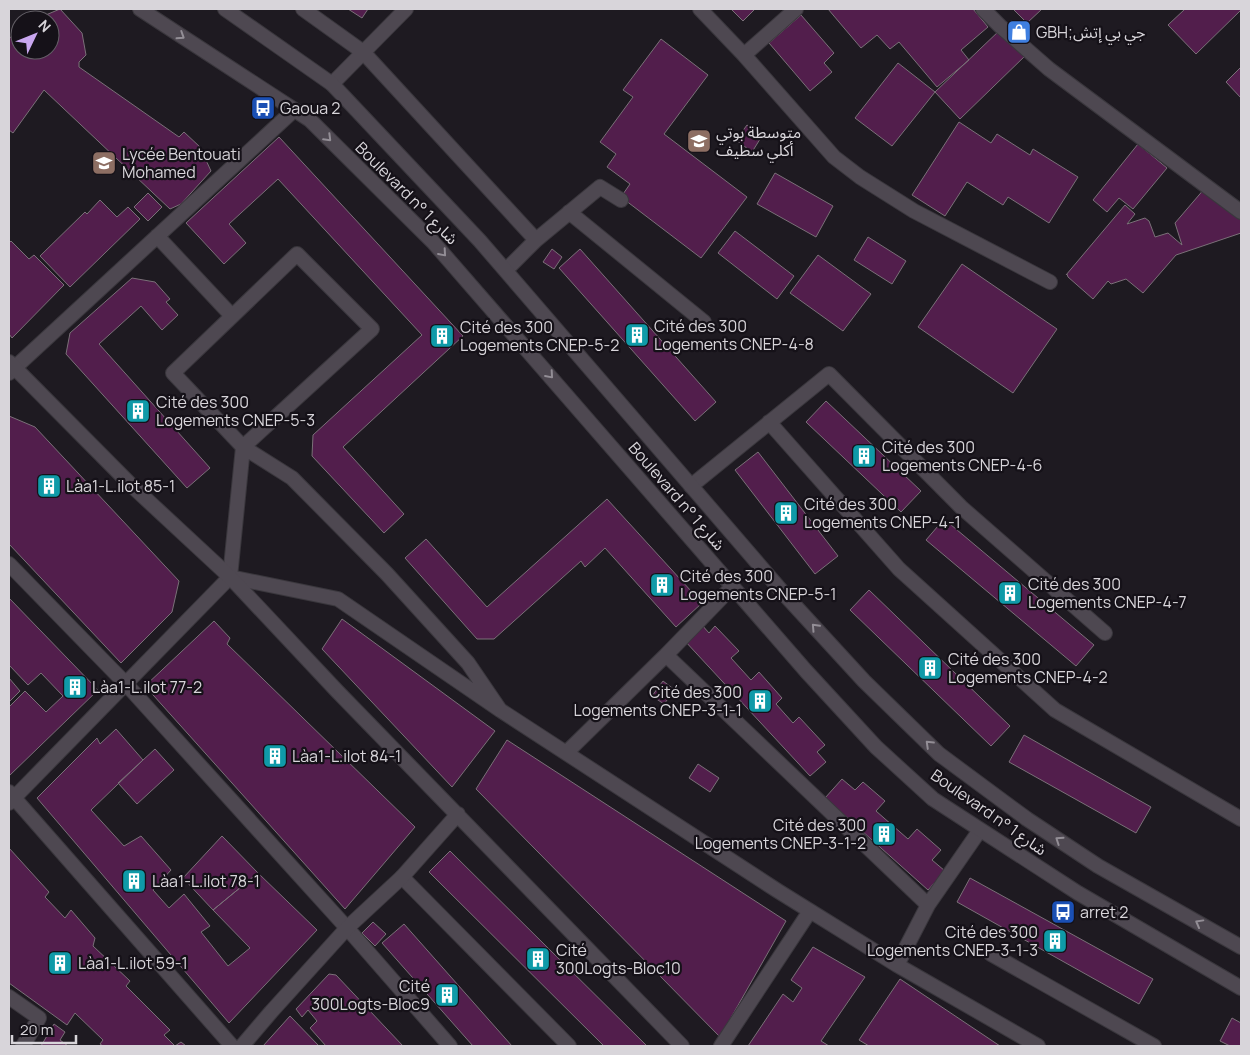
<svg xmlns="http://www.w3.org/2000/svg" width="1250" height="1055" font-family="Manrope,'Noto Sans Arabic',sans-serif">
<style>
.building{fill:#521e4c;stroke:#7a7078}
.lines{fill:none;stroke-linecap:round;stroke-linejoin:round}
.minor-casing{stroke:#3a373d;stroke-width:16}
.tertiary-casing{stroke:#3a373d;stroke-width:16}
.secondary-casing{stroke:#3a373d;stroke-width:16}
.minor{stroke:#4e4851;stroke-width:14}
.tertiary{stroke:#4e4851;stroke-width:14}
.secondary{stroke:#4e4851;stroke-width:14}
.oneway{stroke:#938e96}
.labels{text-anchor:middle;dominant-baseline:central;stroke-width:4.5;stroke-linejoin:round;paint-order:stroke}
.poi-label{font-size:16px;fill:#d8d5da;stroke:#151118;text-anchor:start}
.street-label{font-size:16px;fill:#d8d5da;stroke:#151118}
</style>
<rect width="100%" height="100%" fill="#1e1a21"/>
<path class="building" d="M 60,9 L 82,33 L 86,55 L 79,62 L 79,67 L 179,137 L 184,132 L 200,147 L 211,171 L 181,204 L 170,209 L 44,90 L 13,133 L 9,130 L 9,39 L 20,27 L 20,50 L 50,50 L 50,20 L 34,20 Z
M 348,9 L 368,9 L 362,18 Z
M 731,9 L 755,9 L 743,21 Z
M 828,9 L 973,9 L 988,27 L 961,50 L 969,60 L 937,87 L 899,42 L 890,49 L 877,35 L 861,48 Z
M 1013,9 L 1042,9 L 1027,23 Z
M 1185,9 L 1241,9 L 1241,10 L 1196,54 L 1168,25 Z
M 801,15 L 834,53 L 824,63 L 832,72 L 810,91 L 769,43 Z
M 1001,29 L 1026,55 L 960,119 L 935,92 Z
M 661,39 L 708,75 L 664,134 L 747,197 L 701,258 L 621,197 L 630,184 L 607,167 L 616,154 L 600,142 L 633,97 L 623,90 Z
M 898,63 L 935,92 L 892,146 L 855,118 Z
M 1241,67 L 1241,98 L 1226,82 Z
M 959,122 L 991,143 L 997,134 L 1030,155 L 1033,149 L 1078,177 L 1049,223 L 1008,197 L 1003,205 L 967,182 L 945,216 L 912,195 Z
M 747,125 L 762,136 L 752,152 L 736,140 Z
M 279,137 L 463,336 L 343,447 L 404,514 L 384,533 L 312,456 L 313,435 L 422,335 L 278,179 L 229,224 L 246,243 L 224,264 L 186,223 Z
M 1138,144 L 1167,168 L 1133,209 L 1119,198 L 1107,212 L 1093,200 Z
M 775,173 L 833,206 L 816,237 L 757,204 Z
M 1205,188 L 1241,220 L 1241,233 L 1176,255 L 1143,293 L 1126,279 L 1111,284 L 1108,281 L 1093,299 L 1068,277 L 1067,274 L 1066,275 L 1125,205 L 1135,214 L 1127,224 L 1145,218 L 1149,221 L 1155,237 L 1168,233 L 1182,245 L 1175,223 Z
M 148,193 L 162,207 L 148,221 L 134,207 Z
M 100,200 L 117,217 L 128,207 L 140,219 L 70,287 L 40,256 L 85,212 L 87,214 Z
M 735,231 L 794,276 L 777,299 L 718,253 Z
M 868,237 L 906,261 L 892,284 L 854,260 Z
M 11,241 L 29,259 L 34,255 L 64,285 L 12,338 L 9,334 L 9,243 Z
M 552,249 L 562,257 L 554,269 L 543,262 Z
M 580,249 L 716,402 L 695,421 L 559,268 Z
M 818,255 L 871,294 L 843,331 L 790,293 Z
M 962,264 L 1057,329 L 1013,393 L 918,327 Z
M 132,278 L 155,282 L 170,299 L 166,302 L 178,315 L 162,330 L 141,306 L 99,344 L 210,468 L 187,488 L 66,354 L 70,333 Z
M 826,401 L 921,491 L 901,512 L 806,422 Z
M 9,416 L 35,427 L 179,581 L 172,612 L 121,663 L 9,544 Z
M 758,452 L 838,556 L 815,574 L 735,470 Z
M 607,499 L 702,603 L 676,627 L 605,548 L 585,567 L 581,561 L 494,639 L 477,639 L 405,558 L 426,539 L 487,607 Z
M 944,519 L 1094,645 L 1076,666 L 926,540 Z
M 869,590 L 1010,726 L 991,746 L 850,610 Z
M 9,598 L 98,690 L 9,776 L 9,707 L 25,691 L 46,712 L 63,696 L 41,673 L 28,685 L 9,665 Z
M 342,619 L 495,731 L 452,787 L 322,649 Z
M 214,621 L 230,638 L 227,644 L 415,827 L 345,909 L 145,686 Z
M 701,624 L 709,633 L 715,626 L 739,651 L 731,658 L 751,680 L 759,672 L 782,698 L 776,704 L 793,723 L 799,717 L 825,745 L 817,752 L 826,762 L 810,776 L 684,640 Z
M 9,678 L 20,691 L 9,702 Z
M 663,681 L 675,690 L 664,704 L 652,696 Z
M 116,729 L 143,760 L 91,810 L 124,846 L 141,836 L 171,870 L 153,890 L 169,908 L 184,894 L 210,926 L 201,932 L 228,966 L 250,948 L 213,910 L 258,873 L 317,930 L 229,1023 L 37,798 L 97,738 L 100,744 Z
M 1024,735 L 1151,807 L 1136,833 L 1009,762 Z
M 507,740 L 786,921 L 720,1037 L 476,789 Z
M 155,749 L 174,770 L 137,804 L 118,783 Z
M 698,764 L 719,778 L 710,792 L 689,778 Z
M 842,779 L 855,790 L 863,782 L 885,801 L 876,811 L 908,839 L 917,829 L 941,850 L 932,860 L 945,871 L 928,890 L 825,798 Z
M 222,836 L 258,873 L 213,910 L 183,878 Z
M 9,848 L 49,892 L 45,897 L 65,918 L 71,910 L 95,938 L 93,946 L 130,981 L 126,986 L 170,1030 L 164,1035 L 175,1046 L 181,1042 L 186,1046 L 103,1046 L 100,1044 L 103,1040 L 75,1013 L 67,1025 L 9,983 Z
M 450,851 L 647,1046 L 604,1046 L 429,872 Z
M 970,878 L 1153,979 L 1139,1004 L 957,902 Z
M 373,922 L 386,934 L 375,946 L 362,933 Z
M 404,924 L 512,1046 L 473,1046 L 382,943 Z
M 813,947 L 865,977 L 821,1041 L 829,1046 L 748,1046 L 783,994 L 793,1002 L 802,988 L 791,980 Z
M 329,974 L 336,975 L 403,1046 L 326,1046 L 310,1028 L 317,1021 L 308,1010 L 302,1017 L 296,1009 Z
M 900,979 L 1000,1046 L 869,1046 L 859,1040 Z
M 290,1016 L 319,1046 L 263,1046 Z
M 1232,1018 L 1241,1023 L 1241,1046 L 1230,1046 L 1220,1041 Z
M 54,1024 L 65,1032 L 60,1040 L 68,1046 L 41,1046 Z"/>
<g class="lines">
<defs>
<path id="minor" d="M 303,9 L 363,52 L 536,240 L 600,187 L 621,200
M 700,9 L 744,55 L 834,157 L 860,177 L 914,211 L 1050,282
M 983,9 L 1000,26 L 1049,69 L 1241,212
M 744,55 L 796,9
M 332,84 L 406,9
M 569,212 L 704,322
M 157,236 L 232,316
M 506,270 L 536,240
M 9,373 L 294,110
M 769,422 L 899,569 L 1055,710 L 1241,819
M 691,486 L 829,374 L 961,507 L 1105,633
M 9,564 L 126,684 L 347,928 L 450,1046
M 230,577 L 338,599 L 500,710 L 778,891 L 897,965 L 1038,1046
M 666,655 L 732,587
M 567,752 L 666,655 L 928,905 L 897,965
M 9,792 L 232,1046
M 9,803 L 230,577 L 243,447 L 372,329 L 297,254 L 173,373 L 243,447 L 292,478 L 387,574 L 468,663 L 500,710
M 402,877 L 569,1046
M 928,905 L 980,830
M 991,954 L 1154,1046
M 9,997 L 39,1018 L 23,1046
M 721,1046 L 810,911"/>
<path id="tertiary" d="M 9,362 L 132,486 L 230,577 L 337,691 L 682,1046
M 242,1046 L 271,1012 L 347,928 L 402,877 L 458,814"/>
<path id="secondary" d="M 140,9 L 310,120 L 433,242 L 806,671 L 876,747 L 933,799 L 1078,893 L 1241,988
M 225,9 L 332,84 L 480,241 L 786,596 L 864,681 L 939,754 L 1027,819 L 1098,866 L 1241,947"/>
</defs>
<use href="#minor" class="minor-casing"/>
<use href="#tertiary" class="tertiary-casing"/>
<use href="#secondary" class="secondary-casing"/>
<use href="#minor" class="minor"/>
<use href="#tertiary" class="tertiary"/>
<use href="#secondary" class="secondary"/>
</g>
<defs><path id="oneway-chevron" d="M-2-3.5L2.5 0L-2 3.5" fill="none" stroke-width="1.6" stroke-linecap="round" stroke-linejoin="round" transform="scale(1.25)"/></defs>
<g class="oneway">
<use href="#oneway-chevron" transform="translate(181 36) rotate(33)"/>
<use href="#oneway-chevron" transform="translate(328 138) rotate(45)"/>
<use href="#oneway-chevron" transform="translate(443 253) rotate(49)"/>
<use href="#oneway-chevron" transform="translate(550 375) rotate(49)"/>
<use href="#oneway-chevron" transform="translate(815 627) rotate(-133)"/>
<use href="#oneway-chevron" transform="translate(929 744) rotate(-136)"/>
<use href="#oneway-chevron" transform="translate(1059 840) rotate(-146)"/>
<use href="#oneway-chevron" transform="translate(1199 923) rotate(-151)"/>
</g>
<defs>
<symbol id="shop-square" viewBox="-11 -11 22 22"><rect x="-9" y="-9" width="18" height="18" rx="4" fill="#3f7fe0" stroke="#151118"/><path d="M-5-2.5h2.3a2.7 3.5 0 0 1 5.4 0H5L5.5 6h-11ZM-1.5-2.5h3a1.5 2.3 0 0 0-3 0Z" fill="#fff"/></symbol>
<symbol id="bus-square" viewBox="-11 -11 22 22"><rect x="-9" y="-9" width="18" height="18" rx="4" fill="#1a4fb4" stroke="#151118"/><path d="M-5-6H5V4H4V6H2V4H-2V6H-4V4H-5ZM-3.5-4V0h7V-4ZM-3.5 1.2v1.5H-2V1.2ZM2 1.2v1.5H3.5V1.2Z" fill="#fff"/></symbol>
<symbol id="school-square" viewBox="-11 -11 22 22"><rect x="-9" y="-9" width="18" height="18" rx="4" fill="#8d6e63" stroke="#151118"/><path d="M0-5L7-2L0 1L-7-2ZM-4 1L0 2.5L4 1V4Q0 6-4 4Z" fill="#fff"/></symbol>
<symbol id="building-square" viewBox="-11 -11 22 22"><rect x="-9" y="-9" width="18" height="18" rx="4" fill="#0f9aa8" stroke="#151118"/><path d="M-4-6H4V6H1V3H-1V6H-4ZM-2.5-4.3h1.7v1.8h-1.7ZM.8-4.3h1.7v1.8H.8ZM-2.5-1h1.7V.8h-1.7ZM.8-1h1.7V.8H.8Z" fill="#fff"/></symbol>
</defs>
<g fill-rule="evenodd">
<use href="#shop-square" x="1005" y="18" width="28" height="28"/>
<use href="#bus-square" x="249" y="94" width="28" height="28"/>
<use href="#school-square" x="685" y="127" width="28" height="28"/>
<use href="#school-square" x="90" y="149" width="28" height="28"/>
<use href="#building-square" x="623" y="321" width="28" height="28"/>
<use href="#building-square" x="428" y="322" width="28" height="28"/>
<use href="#building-square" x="124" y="397" width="28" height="28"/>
<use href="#building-square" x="850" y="442" width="28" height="28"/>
<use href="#building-square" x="35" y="472" width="28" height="28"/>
<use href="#building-square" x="772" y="499" width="28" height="28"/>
<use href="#building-square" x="648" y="571" width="28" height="28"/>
<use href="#building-square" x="996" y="579" width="28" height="28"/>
<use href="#building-square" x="916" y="654" width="28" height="28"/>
<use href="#building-square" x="61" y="673" width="28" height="28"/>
<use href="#building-square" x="746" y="687" width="28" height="28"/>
<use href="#building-square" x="261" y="742" width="28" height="28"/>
<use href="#building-square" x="870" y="820" width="28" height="28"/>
<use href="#building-square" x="120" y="867" width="28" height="28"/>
<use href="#bus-square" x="1049" y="898" width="28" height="28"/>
<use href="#building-square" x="1041" y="927" width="28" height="28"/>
<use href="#building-square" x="524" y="945" width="28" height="28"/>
<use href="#building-square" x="46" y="949" width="28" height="28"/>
<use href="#building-square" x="433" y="981" width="28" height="28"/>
</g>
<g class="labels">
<g class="poi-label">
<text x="1036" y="32">GBH;جي بي إتش</text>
<text x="280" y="108">Gaoua 2</text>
<text x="716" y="132">متوسطة بوتي<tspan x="716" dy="18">أكلي سطيف</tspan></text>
<text x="122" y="154">Lycée Bentouati<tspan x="122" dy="18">Mohamed</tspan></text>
<text x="654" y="326">Cité des 300<tspan x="654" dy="18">Logements CNEP-4-8</tspan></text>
<text x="460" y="327">Cité des 300<tspan x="460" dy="18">Logements CNEP-5-2</tspan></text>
<text x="156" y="402">Cité des 300<tspan x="156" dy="18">Logements CNEP-5-3</tspan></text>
<text x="882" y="447">Cité des 300<tspan x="882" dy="18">Logements CNEP-4-6</tspan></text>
<text x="66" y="486">Làa1-L.ilot 85-1</text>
<text x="804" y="504">Cité des 300<tspan x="804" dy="18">Logements CNEP-4-1</tspan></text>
<text x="680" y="576">Cité des 300<tspan x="680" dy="18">Logements CNEP-5-1</tspan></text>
<text x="1028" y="584">Cité des 300<tspan x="1028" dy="18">Logements CNEP-4-7</tspan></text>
<text x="948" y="659">Cité des 300<tspan x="948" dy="18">Logements CNEP-4-2</tspan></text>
<text x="92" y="687">Làa1-L.ilot 77-2</text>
<text x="742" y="692" text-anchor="end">Cité des 300<tspan x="742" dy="18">Logements CNEP-3-1-1</tspan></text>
<text x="292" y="756">Làa1-L.ilot 84-1</text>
<text x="866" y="825" text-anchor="end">Cité des 300<tspan x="866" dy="18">Logements CNEP-3-1-2</tspan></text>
<text x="152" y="881">Làa1-L.ilot 78-1</text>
<text x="1080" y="912">arret 2</text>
<text x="1038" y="932" text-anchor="end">Cité des 300<tspan x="1038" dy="18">Logements CNEP-3-1-3</tspan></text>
<text x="556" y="950">Cité<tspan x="556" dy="18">300Logts-Bloc10</tspan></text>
<text x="78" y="963">Làa1-L.ilot 59-1</text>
<text x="430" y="986" text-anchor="end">Cité<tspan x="430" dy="18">300Logts-Bloc9</tspan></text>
</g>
<g class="street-label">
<text transform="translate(407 193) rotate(45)">Boulevard n° شارع 1</text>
<text transform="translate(677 496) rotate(49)">Boulevard n° شارع 1</text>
<text transform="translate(989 812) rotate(35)">Boulevard n° شارع 1</text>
</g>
</g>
<rect width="1250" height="1055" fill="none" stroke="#d8d5da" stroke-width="20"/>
<g transform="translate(35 35) rotate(47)"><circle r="24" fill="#151118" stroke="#635f66"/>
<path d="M0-4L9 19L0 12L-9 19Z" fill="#c8a6ef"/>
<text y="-8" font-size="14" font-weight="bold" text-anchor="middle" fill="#d8d5da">N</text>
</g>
<path d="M12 1035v8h64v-8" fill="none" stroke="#d8d5da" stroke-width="2.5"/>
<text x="20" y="1035" font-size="15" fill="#d8d5da" stroke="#151118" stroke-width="4" paint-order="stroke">20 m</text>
</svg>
